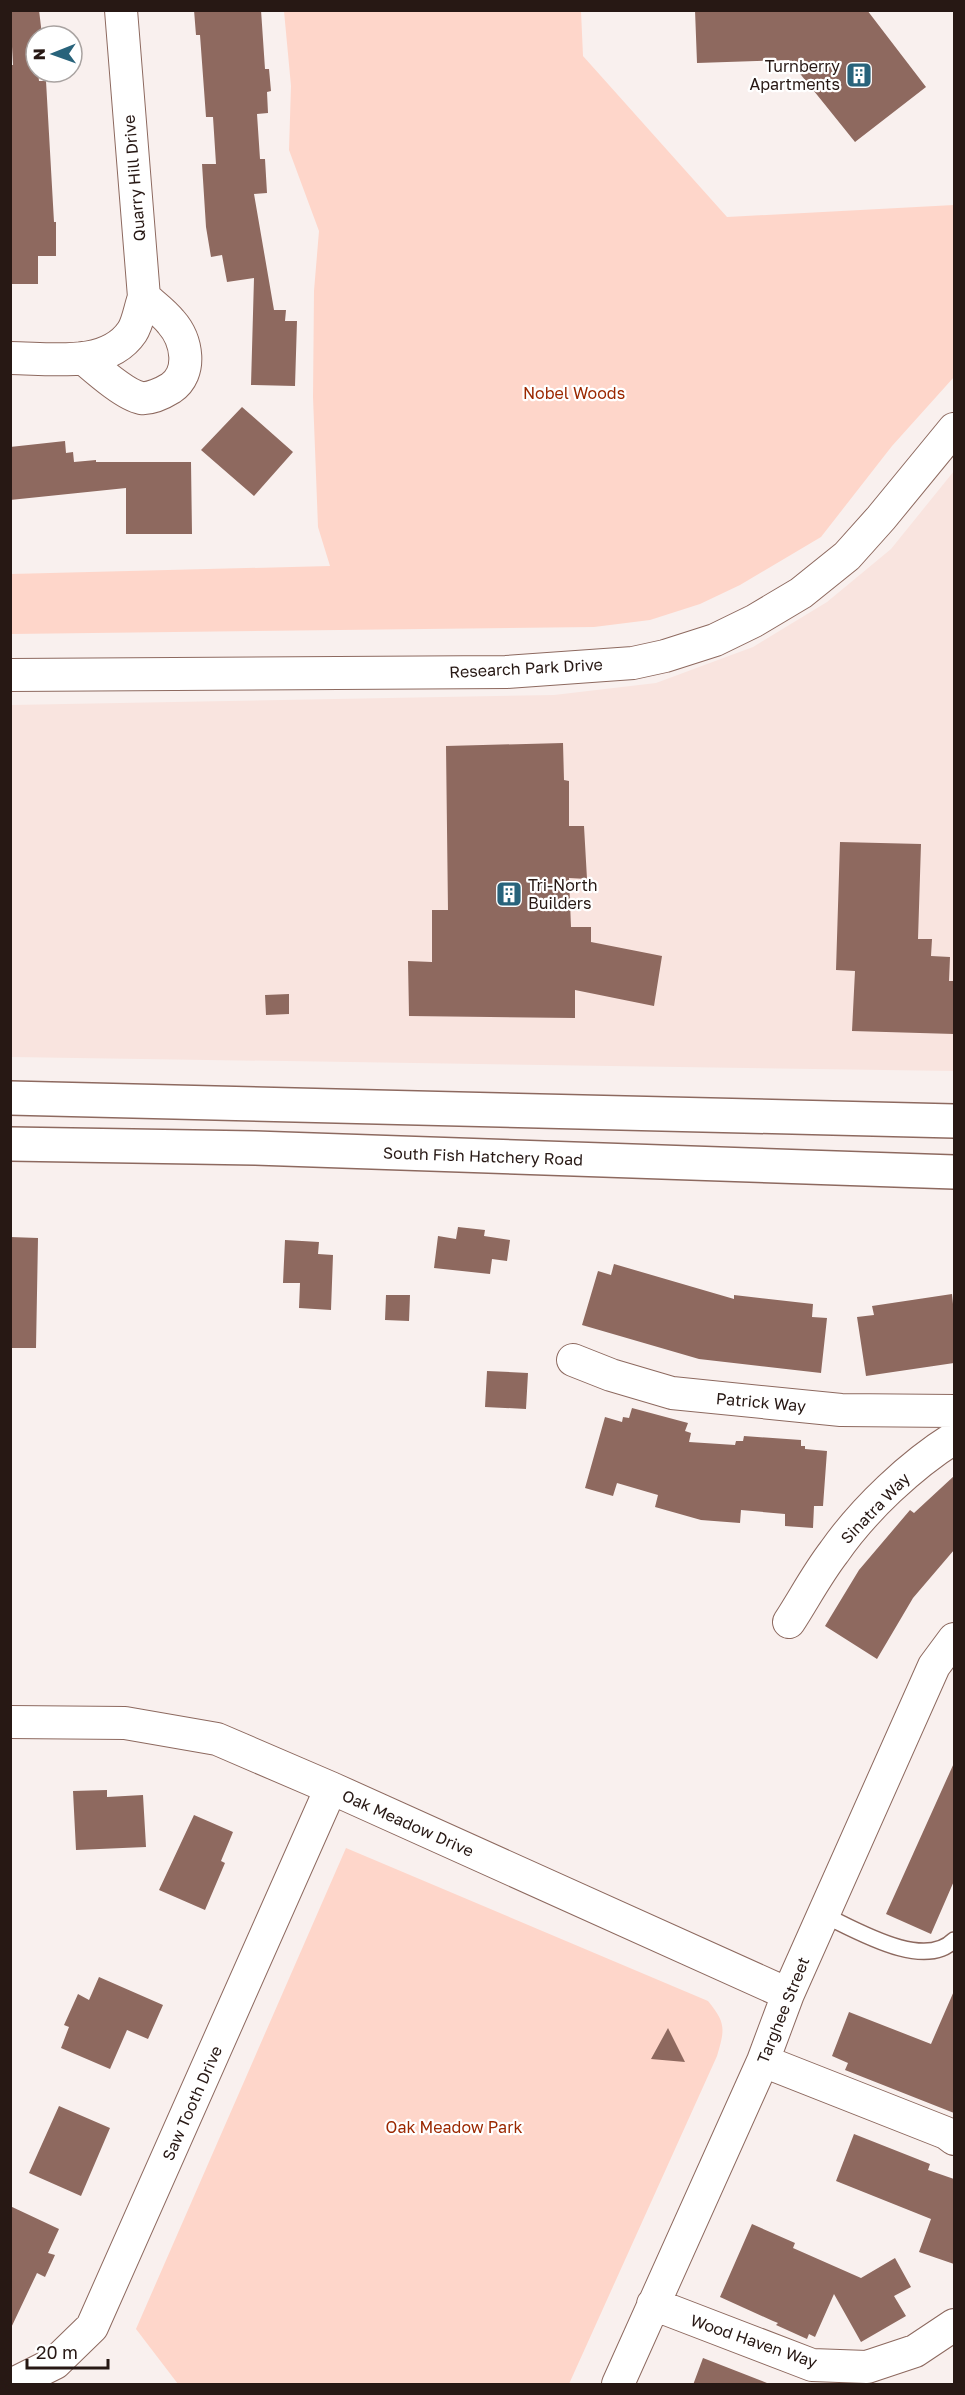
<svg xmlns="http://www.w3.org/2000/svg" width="965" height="2395" font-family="'Golos Text',sans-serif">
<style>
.built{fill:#f9e4df}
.green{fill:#fed6ca}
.building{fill:#8e695f}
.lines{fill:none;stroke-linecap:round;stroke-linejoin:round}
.service-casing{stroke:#8d695f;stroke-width:18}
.minor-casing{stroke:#8d695f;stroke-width:34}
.secondary-casing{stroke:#8d695f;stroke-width:36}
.service{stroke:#fff;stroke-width:15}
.minor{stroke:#fff;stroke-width:32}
.secondary{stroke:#fff;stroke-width:33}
.labels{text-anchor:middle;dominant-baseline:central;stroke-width:4.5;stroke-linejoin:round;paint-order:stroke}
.poi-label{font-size:16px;fill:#271814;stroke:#fff;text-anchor:end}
.street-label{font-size:16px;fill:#271814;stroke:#fff}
.park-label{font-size:16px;fill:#9b2800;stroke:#fff}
</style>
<rect width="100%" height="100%" fill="#f9f0ee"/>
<path class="built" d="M 954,471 L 954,1071 L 11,1057 L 11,705 L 554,695 L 656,683 L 753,647 L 827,602 L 891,549 Z"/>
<path class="green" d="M 284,11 L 581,11 L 583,56 L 727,217 L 954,205 L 954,377 L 892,446 L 821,537 L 740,585 L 700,604 L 650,620 L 594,627 L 11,634 L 11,574 L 330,566 L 318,527 L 313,397 L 314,291 L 319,231 L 289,150 L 291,86 Z
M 346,1848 L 708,2001 C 726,2023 725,2029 717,2056 L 569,2384 L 178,2384 L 136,2329 Z"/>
<path class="building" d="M 10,10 L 39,10 L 42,35 L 36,35 L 36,72 L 38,72 L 39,81 L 46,81 L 54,222 L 56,222 L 56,256 L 38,256 L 38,284 L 10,284 L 10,65 L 13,65 Z
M 194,10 L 261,10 L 265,69 L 269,69 L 271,91 L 267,92 L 268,113 L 257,114 L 260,159 L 265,159 L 267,193 L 254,194 L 274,310 L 286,310 L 285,321 L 297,321 L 295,386 L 251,385 L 254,278 L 227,282 L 222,255 L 211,257 L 206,227 L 202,164 L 216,164 L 213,117 L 206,117 L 200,35 L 196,35 Z
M 695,10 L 867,10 L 926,87 L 855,142 L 789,60 L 697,63 Z
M 242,407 L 293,452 L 254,496 L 201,450 Z
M 65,441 L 66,453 L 73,452 L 74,462 L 96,460 L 96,462 L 191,462 L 192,534 L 126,534 L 126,488 L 10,500 L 10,447 Z
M 563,743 L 564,780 L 569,781 L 569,826 L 584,826 L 587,879 L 569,878 L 571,927 L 591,927 L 591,942 L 662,956 L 654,1006 L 575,990 L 575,1018 L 409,1016 L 408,961 L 432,962 L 432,910 L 448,910 L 446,746 Z
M 840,842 L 921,844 L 918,939 L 932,939 L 931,956 L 950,957 L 949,981 L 954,981 L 954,1034 L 852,1031 L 855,971 L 836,970 Z
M 289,994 L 289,1014 L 266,1015 L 265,995 Z
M 458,1227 L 485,1230 L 484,1236 L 510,1240 L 507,1261 L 492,1259 L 490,1274 L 434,1268 L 438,1236 L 456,1239 Z
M 10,1237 L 38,1238 L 36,1348 L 10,1348 Z
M 285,1240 L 319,1242 L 318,1254 L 333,1255 L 331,1310 L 299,1308 L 300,1283 L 283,1283 Z
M 614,1264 L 734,1299 L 734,1295 L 813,1304 L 812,1317 L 827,1318 L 821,1373 L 699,1359 L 582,1325 L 598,1271 L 611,1275 Z
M 952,1294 L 954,1314 L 954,1363 L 866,1376 L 857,1317 L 874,1315 L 872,1306 Z
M 386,1295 L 410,1295 L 409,1321 L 385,1320 Z
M 487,1371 L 528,1373 L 526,1409 L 485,1407 Z
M 632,1408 L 688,1423 L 685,1431 L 691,1433 L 689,1442 L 735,1445 L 736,1441 L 743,1441 L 744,1436 L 801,1440 L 801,1446 L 805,1446 L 805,1449 L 827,1451 L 823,1506 L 814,1506 L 813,1528 L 785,1526 L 785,1514 L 741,1510 L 740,1523 L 701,1520 L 655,1507 L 658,1495 L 617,1483 L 613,1496 L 585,1488 L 605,1417 L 622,1422 L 623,1417 L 629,1418 Z
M 954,1476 L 954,1550 L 913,1598 L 877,1659 L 825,1626 L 859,1570 L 910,1510 L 914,1513 Z
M 954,1763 L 954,1881 L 931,1934 L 886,1914 Z
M 107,1790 L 107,1797 L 143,1795 L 146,1847 L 76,1850 L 73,1791 Z
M 194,1815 L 233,1832 L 221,1861 L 225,1863 L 205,1910 L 159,1890 Z
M 99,1977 L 163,2005 L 148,2039 L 127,2030 L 110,2069 L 61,2048 L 69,2027 L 64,2025 L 78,1994 L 89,2000 Z
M 954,1991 L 954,2113 L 845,2070 L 848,2063 L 832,2056 L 849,2012 L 931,2044 Z
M 668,2028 L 685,2062 L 651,2059 Z
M 59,2106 L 110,2128 L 81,2196 L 29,2173 Z
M 854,2134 L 930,2164 L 928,2170 L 954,2179 L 954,2264 L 919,2252 L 931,2219 L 836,2181 Z
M 10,2206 L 59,2229 L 48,2253 L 55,2255 L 45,2277 L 37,2273 L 10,2330 Z
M 752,2224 L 795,2243 L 793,2248 L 861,2278 L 895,2258 L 911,2287 L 894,2296 L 906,2316 L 861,2342 L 834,2294 L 815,2337 L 809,2334 L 807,2339 L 776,2325 L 778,2323 L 773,2321 L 720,2297 Z
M 703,2358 L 767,2383 L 767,2385 L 693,2385 Z"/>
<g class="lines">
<defs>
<path id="service" d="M 824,1915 C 856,1930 924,1971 954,1940"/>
<path id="minor" d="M 10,358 C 49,358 107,369 132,332 C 138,323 140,308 144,297 L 121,10
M 83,358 C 96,369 125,395 141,398 C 150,399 163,393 171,388 C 193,373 187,340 171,322 C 164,313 153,305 144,297
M 10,675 L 506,672 L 633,663 L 665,656 L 715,640 L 754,621 L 801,593 L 847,556 L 881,518 L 954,429
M 573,1360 L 611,1375 L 672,1393 L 841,1410 L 954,1411
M 789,1622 C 804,1599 817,1574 834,1552 C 864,1509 911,1465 954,1438
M 10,1722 L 125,1723 L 217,1739 L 331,1788 L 788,1994
M 763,2061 L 946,2133 L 954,2139
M 653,2304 L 812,2365 L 867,2367 L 915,2351 L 954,2325
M 13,2384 L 55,2363 L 92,2327 L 331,1788
M 618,2384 L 763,2061 L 788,1994 L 934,1666 L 954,1639"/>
<path id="secondary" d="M 10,1098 L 954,1121
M 10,1144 L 255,1148 L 954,1172"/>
</defs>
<use href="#service" class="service-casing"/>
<use href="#minor" class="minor-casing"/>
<use href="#secondary" class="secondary-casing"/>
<use href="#service" class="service"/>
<use href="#minor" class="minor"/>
<use href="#secondary" class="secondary"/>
</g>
<defs>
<symbol id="building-square" viewBox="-11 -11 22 22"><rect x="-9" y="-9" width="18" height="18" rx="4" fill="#28637b" stroke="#fff"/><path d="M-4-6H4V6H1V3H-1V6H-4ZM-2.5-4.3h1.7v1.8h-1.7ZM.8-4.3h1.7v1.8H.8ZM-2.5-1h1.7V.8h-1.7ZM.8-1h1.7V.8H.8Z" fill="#fff"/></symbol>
</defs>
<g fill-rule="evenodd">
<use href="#building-square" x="844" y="60" width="30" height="30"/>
<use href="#building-square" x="494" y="879" width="30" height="30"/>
</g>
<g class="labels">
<g class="poi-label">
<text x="840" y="66">Turnberry<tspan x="840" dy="18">Apartments</tspan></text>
<text x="528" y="885" text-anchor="start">Tri-North<tspan x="528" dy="18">Builders</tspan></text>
</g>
<g class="street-label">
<text transform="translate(134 178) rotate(-95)">Quarry Hill Drive</text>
<text transform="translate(526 668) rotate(-3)">Research Park Drive</text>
<text transform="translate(483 1156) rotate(2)">South Fish Hatchery Road</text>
<text transform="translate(761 1402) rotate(5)">Patrick Way</text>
<text transform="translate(875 1508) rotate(-46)">Sinatra Way</text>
<text transform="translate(408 1823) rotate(24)">Oak Meadow Drive</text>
<text transform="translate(783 2010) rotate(-68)">Targhee Street</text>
<text transform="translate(192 2103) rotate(-66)">Saw Tooth Drive</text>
<text transform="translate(754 2341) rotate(19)">Wood Haven Way</text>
</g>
<g class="park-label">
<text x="574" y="393">Nobel Woods</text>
<text x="454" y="2127">Oak Meadow Park</text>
</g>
</g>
<rect width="965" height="2395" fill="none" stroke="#271814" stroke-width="24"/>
<g transform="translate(54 54) rotate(269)"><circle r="28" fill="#ffffff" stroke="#a9a3a1" stroke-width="1.5"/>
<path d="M0-4.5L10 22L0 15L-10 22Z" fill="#28637b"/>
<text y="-9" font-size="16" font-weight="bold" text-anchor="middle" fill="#271814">N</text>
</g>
<path d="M27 2359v9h81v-9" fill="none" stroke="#271814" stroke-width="3"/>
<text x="36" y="2359" font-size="18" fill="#271814" stroke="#ffffff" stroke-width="4.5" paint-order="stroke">20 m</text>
</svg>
